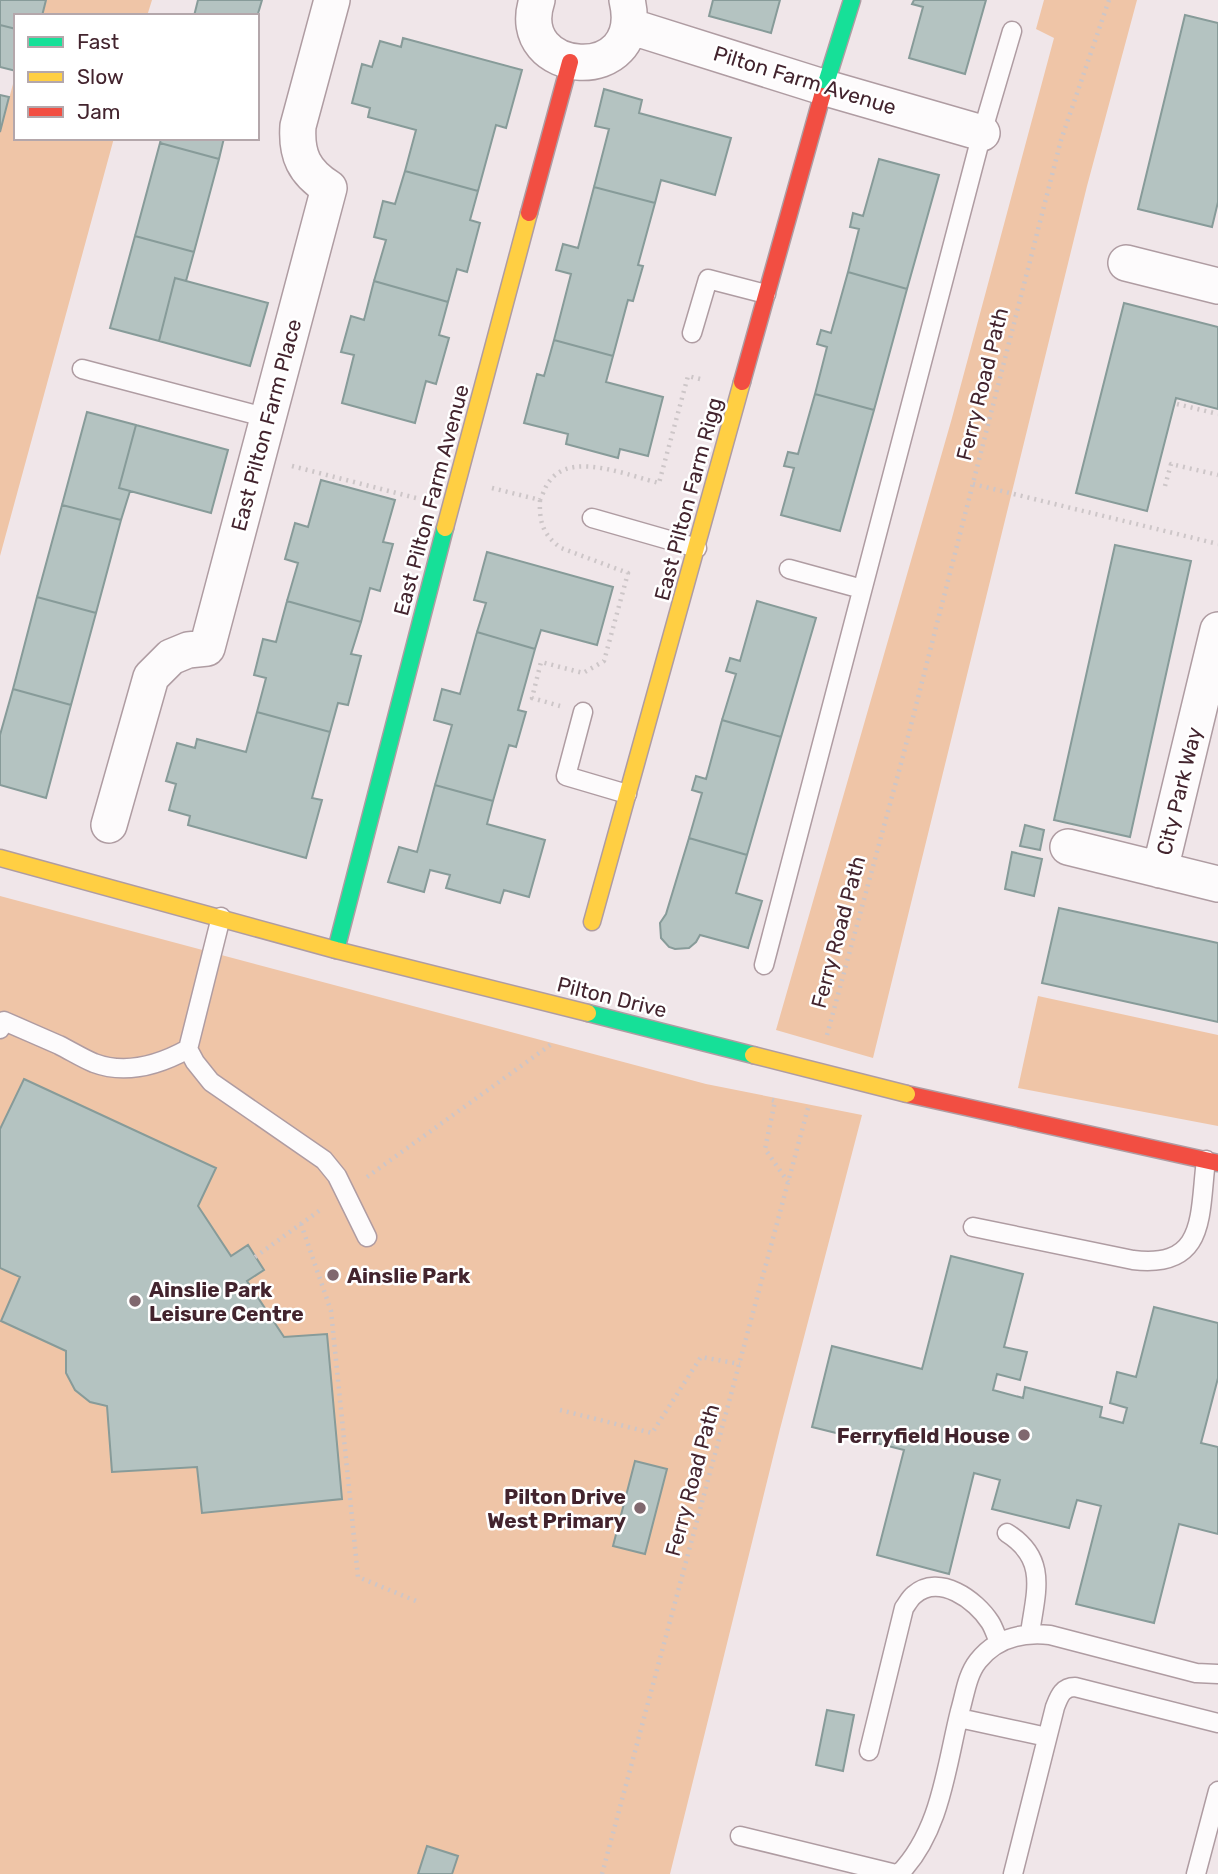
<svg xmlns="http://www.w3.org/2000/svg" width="1218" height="1874" font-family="Rubik,sans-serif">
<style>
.green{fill:#efc5a7}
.building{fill:#b4c3c1;stroke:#879b99;stroke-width:2}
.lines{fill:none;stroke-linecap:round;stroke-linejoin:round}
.lane-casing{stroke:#af9ca2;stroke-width:21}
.street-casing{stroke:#af9ca2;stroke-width:38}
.fast-casing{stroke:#af9ca2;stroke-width:19}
.slow-casing{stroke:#af9ca2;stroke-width:19}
.jam-casing{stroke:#af9ca2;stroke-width:19}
.path{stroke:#cdc6c8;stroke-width:4.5;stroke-dasharray:2 5;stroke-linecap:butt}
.lane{stroke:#fdfbfc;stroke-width:18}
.street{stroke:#fdfbfc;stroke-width:35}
.fast{stroke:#16e098;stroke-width:16}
.slow{stroke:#ffcf43;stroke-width:16}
.jam{stroke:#f24e42;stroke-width:16}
.slow-bridge-casing{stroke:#af9ca2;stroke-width:19;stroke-linecap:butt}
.slow-bridge{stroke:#ffcf43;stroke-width:16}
.poi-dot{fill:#80686f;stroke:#fff;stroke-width:2.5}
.labels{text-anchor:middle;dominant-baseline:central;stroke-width:5;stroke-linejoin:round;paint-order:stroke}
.street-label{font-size:21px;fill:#43242e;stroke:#fff}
.poi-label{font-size:21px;font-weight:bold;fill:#43242e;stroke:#fff;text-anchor:start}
</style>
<rect width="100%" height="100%" fill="#f0e6e9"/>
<path class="green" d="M 46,0 L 152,0 L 147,16 L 42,16 Z
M 1044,0 L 1137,0 L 1087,186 L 873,1058 L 776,1030 L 952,418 L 1054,38 L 1036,29 Z
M 13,84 L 16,85 L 16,138 L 114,138 L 0,556 L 0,132 Z
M 0,896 L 706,1084 L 862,1115 L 780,1429 L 670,1874 L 0,1874 Z
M 1038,996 L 1218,1035 L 1218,1126 L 1018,1088 Z"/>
<path class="building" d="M 0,0 L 46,0 L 42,16 L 16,16 L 16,29 L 0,25 Z
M 198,0 L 262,0 L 257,17 L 194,16 Z
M 713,0 L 780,0 L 771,33 L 709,16 Z
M 914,0 L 986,0 L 965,74 L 909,58 L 923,7 L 912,4 Z
M 1185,15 L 1218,23 L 1218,202 L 1212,227 L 1138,209 Z
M 0,25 L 16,29 L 16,71 L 0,67 Z
M 403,38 L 522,70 L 506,128 L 496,125 L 478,191 L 405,171 L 416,130 L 368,117 L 370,108 L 352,103 L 362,64 L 372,67 L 380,41 L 401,47 Z
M 604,89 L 642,100 L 639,113 L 731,138 L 715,195 L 661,180 L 655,203 L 594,187 L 609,129 L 595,126 Z
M 0,95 L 9,97 L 0,132 Z
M 161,138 L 224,138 L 219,159 L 160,143 Z
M 160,143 L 219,159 L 194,252 L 135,236 Z
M 879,159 L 939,175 L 907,289 L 848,272 L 859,229 L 850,227 L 853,213 L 863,216 Z
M 405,171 L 478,191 L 470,220 L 480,223 L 467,272 L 457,269 L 448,302 L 374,281 L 386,240 L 374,237 L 383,201 L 395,204 Z
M 594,187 L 655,203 L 638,265 L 643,266 L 633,301 L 628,300 L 613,356 L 554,340 L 571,274 L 556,270 L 563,244 L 578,248 Z
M 135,236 L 194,252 L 186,281 L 175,278 L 159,341 L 110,328 Z
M 848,272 L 907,289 L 874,410 L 815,394 L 827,347 L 817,344 L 821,330 L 831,333 Z
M 175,278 L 268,303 L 250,366 L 159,341 Z
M 374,281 L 448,302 L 439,335 L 449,338 L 436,384 L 426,381 L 415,423 L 342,403 L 354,355 L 341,352 L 351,316 L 364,320 Z
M 1124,303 L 1218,327 L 1218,409 L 1176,398 L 1147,511 L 1076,493 Z
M 554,340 L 613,356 L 606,382 L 663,397 L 648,456 L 620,449 L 618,458 L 566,444 L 568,434 L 524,423 L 537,374 L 544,376 Z
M 815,394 L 874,410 L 840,531 L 781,515 L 794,468 L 784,466 L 788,452 L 798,454 Z
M 87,412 L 136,425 L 119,488 L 130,491 L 121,520 L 62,505 Z
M 136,425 L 228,450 L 211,513 L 119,488 Z
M 321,480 L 395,500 L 383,542 L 393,544 L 380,591 L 370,588 L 361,622 L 287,601 L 298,563 L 285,559 L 295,523 L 308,527 Z
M 62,505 L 121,520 L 96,613 L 37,597 Z
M 1115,545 L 1191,561 L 1130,837 L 1054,820 Z
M 487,552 L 613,587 L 597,645 L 541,630 L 535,649 L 477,632 L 486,603 L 474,600 Z
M 37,597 L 96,613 L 71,705 L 13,689 Z
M 287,601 L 361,622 L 351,654 L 361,656 L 348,705 L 338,703 L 330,732 L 257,712 L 266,678 L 254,675 L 263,639 L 276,642 Z
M 757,601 L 816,618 L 781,737 L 722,720 L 736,674 L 726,671 L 730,658 L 740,661 Z
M 477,632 L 535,649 L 518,710 L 526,712 L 516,747 L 509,745 L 493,801 L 435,785 L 452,725 L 434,720 L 442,689 L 460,694 Z
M 13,689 L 71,705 L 46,798 L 0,785 L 0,735 Z
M 257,712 L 330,732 L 312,798 L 322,800 L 306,858 L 188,825 L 190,816 L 169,810 L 176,784 L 166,781 L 177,743 L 195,748 L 197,739 L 246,752 Z
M 722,720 L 781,737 L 747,855 L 689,838 L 702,793 L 692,790 L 696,776 L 706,779 Z
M 435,785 L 493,801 L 487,824 L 545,840 L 529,897 L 504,890 L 500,903 L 446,888 L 450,875 L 430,870 L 424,892 L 388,882 L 399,847 L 417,852 Z
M 1025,825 L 1044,830 L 1040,850 L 1020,846 Z
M 689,838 L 747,855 L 736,893 L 762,901 L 748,948 L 700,935 L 696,942 L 689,948 L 675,949 L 669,947 L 661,938 L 660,923 L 666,914 Z
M 1012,852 L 1042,859 L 1034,896 L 1005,889 Z
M 1059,908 L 1218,943 L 1218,1022 L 1042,983 Z
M 24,1079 L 216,1168 L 198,1206 L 231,1256 L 248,1245 L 264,1270 L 247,1281 L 284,1337 L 327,1334 L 342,1499 L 202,1513 L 197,1467 L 112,1472 L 107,1406 L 90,1402 L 75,1390 L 66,1373 L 66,1351 L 1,1321 L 20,1277 L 0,1268 L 0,1129 Z
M 951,1256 L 1023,1274 L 1004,1347 L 1027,1352 L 1020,1380 L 997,1374 L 993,1390 L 1023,1398 L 1025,1387 L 1102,1407 L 1100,1417 L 1123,1423 L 1127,1408 L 1110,1403 L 1117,1372 L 1136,1377 L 1154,1307 L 1218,1323 L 1218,1378 L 1201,1443 L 1218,1447 L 1218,1534 L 1179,1524 L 1154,1623 L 1076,1604 L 1101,1506 L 1077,1500 L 1069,1528 L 992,1509 L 1000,1480 L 974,1473 L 949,1574 L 877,1555 L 904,1450 L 812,1427 L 832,1346 L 922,1369 Z
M 635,1461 L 667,1469 L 645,1554 L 613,1546 Z
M 827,1710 L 854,1715 L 843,1771 L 816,1765 Z
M 427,1846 L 458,1856 L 452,1874 L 418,1874 Z"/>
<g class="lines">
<defs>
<path id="lane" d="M 692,333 L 708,279 L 766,294
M 82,369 L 268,418
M 592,518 L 697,548
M 789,569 L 862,589
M 583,712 L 566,776 L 627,794
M 221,917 L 188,1049 L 195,1062 L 211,1082 L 324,1160 L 337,1176 L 367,1237
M 764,965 L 982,133 L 1012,31
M 0,1029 L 4,1021 C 22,1029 41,1037 59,1045 C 71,1051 82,1058 94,1063 C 126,1075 159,1065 188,1049
M 973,1227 L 1133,1260 C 1207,1269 1199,1215 1206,1160
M 1007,1533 C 1048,1559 1036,1591 1030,1633
M 959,1718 L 1047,1737
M 869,1751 L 904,1608 C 907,1604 910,1598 914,1595 C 939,1573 976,1600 990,1622 C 994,1628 996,1636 999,1642
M 740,1836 L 896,1874
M 899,1874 C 941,1831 946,1767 960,1711 C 965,1694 967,1675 978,1661 C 996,1638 1022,1632 1050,1635 L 1196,1673 L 1218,1674
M 1013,1874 L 1055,1707 C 1059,1697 1062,1687 1075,1687 L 1218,1723
M 1196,1874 L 1218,1791"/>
<path id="street" d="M 537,0 C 511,78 648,88 627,0
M 629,26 L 826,88 L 982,133
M 1126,263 L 1218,286
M 109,825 L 151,677 L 171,657 L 188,650 L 207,648 L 329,188 C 304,172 296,155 298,126 L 332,0
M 1068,847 L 1218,884
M 1160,870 L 1218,630"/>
<path id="fast" d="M 822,96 L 852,0
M 336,950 L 445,528
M 588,1013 L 753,1055"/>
<path id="slow" d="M 445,528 L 529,213
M 0,858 L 336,950 L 588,1013
M 592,922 L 742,382"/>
<path id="jam" d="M 529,213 L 570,62
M 742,382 L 822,96
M 907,1094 L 1218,1163"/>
</defs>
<use href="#lane" class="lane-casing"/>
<use href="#street" class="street-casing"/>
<use href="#fast" class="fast-casing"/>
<use href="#slow" class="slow-casing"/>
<use href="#jam" class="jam-casing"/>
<path class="path" d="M 1177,404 L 1218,414
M 292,466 L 416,498
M 973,484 L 1218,544
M 1165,486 L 1171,464 L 1218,475
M 492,488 L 540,500 C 544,492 546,483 554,476 C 578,454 630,476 659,483 L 688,376 L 704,380
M 540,500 C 539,522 543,535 561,548 L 628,573 L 604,661 L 583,673 L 541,662 L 532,698 L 560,706
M 827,1035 L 902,760 L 1061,140 L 1109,0
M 772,1100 L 775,1101 L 765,1149 L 788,1182
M 367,1177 L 553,1043
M 301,1224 L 331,1311 L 358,1577 L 416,1601
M 255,1257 L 323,1208
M 560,1410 L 652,1433 L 701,1357 L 740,1364
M 602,1874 L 808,1108"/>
<use href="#lane" class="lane"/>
<use href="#street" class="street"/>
<use href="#fast" class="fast"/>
<use href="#slow" class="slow"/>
<use href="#jam" class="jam"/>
<defs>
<path id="slow-bridge" d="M 753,1055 L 907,1094"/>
</defs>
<use href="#slow-bridge" class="slow-bridge-casing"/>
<use href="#slow-bridge" class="slow-bridge"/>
</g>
<g class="poi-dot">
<circle cx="333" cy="1275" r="7"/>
<circle cx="135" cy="1301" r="7"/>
<circle cx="1024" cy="1435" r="7"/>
<circle cx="640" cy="1508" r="7"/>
</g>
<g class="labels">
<g class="street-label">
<text transform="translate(805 80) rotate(17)">Pilton Farm Avenue</text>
<text transform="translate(982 384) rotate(-76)">Ferry Road Path</text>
<text transform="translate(266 425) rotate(-75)">East Pilton Farm Place</text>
<text transform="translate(688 499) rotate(-75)">East Pilton Farm Rigg</text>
<text transform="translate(431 500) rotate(-75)">East Pilton Farm Avenue</text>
<text transform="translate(1179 791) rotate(-76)">City Park Way</text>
<text transform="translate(838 932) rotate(-75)">Ferry Road Path</text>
<text transform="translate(612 997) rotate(14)">Pilton Drive</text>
<text transform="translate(692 1480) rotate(-75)">Ferry Road Path</text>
</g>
<g class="poi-label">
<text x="347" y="1275">Ainslie Park</text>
<text x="149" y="1289">Ainslie Park<tspan x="149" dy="24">Leisure Centre</tspan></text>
<text x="1010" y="1435" text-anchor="end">Ferryfield House</text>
<text x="626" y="1496" text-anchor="end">Pilton Drive<tspan x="626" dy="24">West Primary</tspan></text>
</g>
</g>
<rect x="14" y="14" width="245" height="126" fill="#ffffff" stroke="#b4a7ab" stroke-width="2"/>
<rect x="28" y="37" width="35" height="10" fill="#16e098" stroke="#b4a7ab" stroke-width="2"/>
<text x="77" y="49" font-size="21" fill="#43242e">Fast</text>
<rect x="28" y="72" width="35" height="10" fill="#ffcf43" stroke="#b4a7ab" stroke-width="2"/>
<text x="77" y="84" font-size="21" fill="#43242e">Slow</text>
<rect x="28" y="107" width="35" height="10" fill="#f24e42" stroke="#b4a7ab" stroke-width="2"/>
<text x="77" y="119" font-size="21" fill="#43242e">Jam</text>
</svg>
